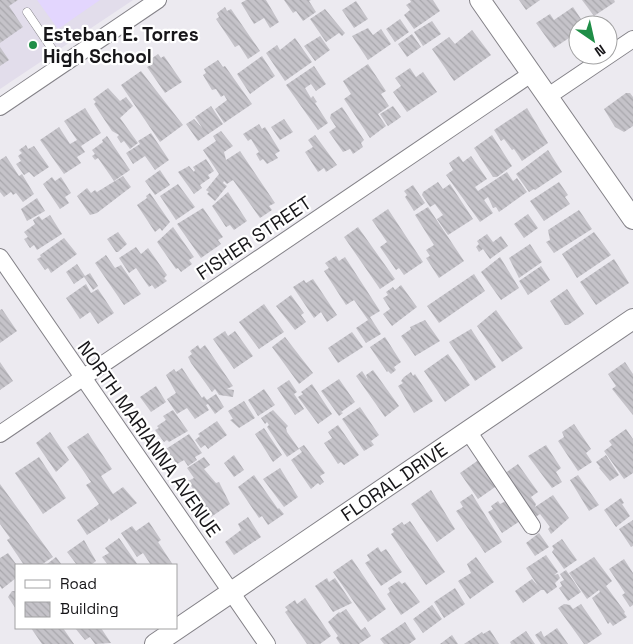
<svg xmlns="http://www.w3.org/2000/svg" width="633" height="644" font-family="'Space Grotesk',sans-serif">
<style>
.built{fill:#e2ddeb}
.pitch{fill:#e3d6fe}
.building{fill:url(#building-back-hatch)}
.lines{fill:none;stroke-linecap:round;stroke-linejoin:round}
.service-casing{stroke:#848288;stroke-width:9}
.minor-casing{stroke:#848288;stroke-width:18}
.tertiary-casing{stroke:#848288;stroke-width:22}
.service{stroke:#fff;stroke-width:8}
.minor{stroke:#fff;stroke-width:16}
.tertiary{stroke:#fff;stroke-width:20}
.poi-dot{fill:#1f8e47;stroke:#fff;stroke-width:2}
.labels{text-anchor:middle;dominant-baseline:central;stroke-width:4.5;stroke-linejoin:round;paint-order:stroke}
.poi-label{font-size:19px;font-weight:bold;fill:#171619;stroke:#fff;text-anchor:start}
.street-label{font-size:19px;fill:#171619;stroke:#fff}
</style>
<defs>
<pattern id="building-back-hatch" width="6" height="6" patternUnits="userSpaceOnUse" patternTransform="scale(1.25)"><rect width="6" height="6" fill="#c5c3c9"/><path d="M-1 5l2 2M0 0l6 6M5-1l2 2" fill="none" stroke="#a8a7ac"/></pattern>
</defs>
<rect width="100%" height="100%" fill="#eceaf0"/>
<path class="built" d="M 0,0 L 133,0 L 0,89 Z"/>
<path class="pitch" d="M 37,0 L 100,0 L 58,29 Z"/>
<path class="building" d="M 0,0 L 18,0 L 9,6 L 23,27 L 0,43 Z
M 246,0 L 266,0 L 279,22 L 270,28 L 264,18 L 254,24 L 241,3 Z
M 284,0 L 311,0 L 309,1 L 316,12 L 303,21 L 296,11 L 293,13 Z
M 410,0 L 433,0 L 440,11 L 414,29 L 404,15 L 410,10 L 406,5 L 411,2 Z
M 519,0 L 540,0 L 526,10 Z
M 582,0 L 614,0 L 615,2 L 594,16 Z
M 356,1 L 368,19 L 354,28 L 342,10 Z
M 225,7 L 227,11 L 231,9 L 260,51 L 248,59 L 239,45 L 235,47 L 216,19 L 219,17 L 217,13 Z
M 573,7 L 583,22 L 576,27 L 578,32 L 554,48 L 536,23 L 550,14 L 554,20 Z
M 325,9 L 345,33 L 342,36 L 339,33 L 326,42 L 310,19 Z
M 400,19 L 409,32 L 395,42 L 386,29 Z
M 432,21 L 441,34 L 423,46 L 414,32 Z
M 368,28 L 373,35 L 381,29 L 391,44 L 368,60 L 352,36 Z
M 472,30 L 491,55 L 454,81 L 432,49 L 449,37 L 455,44 Z
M 412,34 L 421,47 L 407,57 L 398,44 Z
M 320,36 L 330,50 L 315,61 L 304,46 Z
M 295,38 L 312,62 L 285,81 L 266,53 L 277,45 L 280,50 Z
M 0,47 L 9,60 L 0,66 Z
M 158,54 L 161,58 L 164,56 L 182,82 L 165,93 L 147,67 L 151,65 L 148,61 Z
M 262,56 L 275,76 L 250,94 L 237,74 Z
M 218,60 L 223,67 L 225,66 L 252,104 L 224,123 L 215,109 L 227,100 L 224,95 L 221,97 L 216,89 L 212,90 L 203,75 L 206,73 L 204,69 Z
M 368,64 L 386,91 L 381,94 L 389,106 L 378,114 L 386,126 L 370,138 L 344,99 L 351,94 L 343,81 Z
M 314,66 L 326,84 L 316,91 L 311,84 L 305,88 L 311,98 L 313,96 L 317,102 L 315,103 L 328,123 L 318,130 L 286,85 Z
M 410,68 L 416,77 L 423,72 L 437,92 L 407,112 L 393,92 L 401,86 L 395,78 Z
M 141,71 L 183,125 L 160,142 L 121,85 Z
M 108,88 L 120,101 L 126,97 L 133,106 L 120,118 L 138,143 L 130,149 L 124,141 L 121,143 L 117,137 L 119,135 L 112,131 L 94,104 L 96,102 L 93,99 Z
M 626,93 L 630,93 L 633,97 L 633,126 L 624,132 L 615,127 L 604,109 Z
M 211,106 L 223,124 L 198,141 L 186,124 L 194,119 L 203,129 L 195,117 Z
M 393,106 L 401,117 L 388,126 L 380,114 Z
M 342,107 L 364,140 L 361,143 L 363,147 L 353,154 L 350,149 L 343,152 L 329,132 L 336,127 L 330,118 L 331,114 Z
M 85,108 L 101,133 L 81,146 L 85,152 L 77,157 L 81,163 L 64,174 L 40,140 L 59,127 L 70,144 L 77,140 L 64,121 Z
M 527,108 L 548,143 L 522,161 L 514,149 L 512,150 L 504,139 L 501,141 L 494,130 Z
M 284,119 L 293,132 L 280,140 L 271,127 Z
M 259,124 L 262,129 L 265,127 L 280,151 L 275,154 L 278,158 L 267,164 L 263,159 L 260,161 L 256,154 L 259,152 L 251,139 L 248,141 L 243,134 Z
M 221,131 L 233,146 L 224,152 L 226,160 L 240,151 L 275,203 L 269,206 L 272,210 L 260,218 L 233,180 L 227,184 L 224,181 L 223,183 L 227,186 L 215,201 L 207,194 L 209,192 L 206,190 L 219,174 L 203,150 L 216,141 L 213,136 Z
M 151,133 L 169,160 L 155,170 L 145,156 L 133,164 L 126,153 L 140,144 L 138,141 Z
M 315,135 L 337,165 L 326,172 L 324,168 L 318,172 L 305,152 L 313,147 L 308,140 Z
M 492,135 L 512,166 L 497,177 L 493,177 L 474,148 Z
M 107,136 L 130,170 L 114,181 L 98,158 L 95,160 L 92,156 L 95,154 L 92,150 L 103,142 L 102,140 Z
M 26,145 L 28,149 L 34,146 L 49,167 L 34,177 L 29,172 L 24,175 L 16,164 L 21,161 L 18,156 L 22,153 L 19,150 Z
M 548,150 L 562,172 L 535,190 L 534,189 L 529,192 L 516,174 Z
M 6,156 L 19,176 L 22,174 L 34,194 L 23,202 L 16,193 L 13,195 L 11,192 L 4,197 L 0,192 L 0,160 Z
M 459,156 L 463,162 L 471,156 L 487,179 L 475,187 L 478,191 L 507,172 L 513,181 L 517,178 L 527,192 L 499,212 L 496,207 L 493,208 L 488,197 L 484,200 L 493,213 L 480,222 L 446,175 L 453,170 L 449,163 Z
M 206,159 L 214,171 L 208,175 L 210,178 L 200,185 L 202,188 L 194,194 L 178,172 L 189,166 L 194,172 L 195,170 L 193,167 Z
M 160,170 L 170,185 L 155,195 L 145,181 Z
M 123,176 L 131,187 L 97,213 L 90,215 L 77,196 L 87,188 L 91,193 L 95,190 L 97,192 Z
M 52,177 L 55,181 L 61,177 L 71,193 L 65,197 L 69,203 L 60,209 L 43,184 Z
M 438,182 L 443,189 L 450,184 L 473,219 L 448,235 L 437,219 L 443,215 L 435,204 L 430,207 L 422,195 L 423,192 Z
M 559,182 L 568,195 L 565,197 L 570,204 L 544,221 L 530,201 Z
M 178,184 L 195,207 L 176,220 L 160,196 Z
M 413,185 L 425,203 L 414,211 L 405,197 L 407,195 L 404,191 Z
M 228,192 L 247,221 L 234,230 L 230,225 L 226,227 L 212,206 Z
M 150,193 L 170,222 L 162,231 L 160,228 L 155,232 L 137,205 L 147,198 L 146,196 Z
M 37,198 L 45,211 L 27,221 L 21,209 Z
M 428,207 L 464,261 L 439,278 L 426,258 L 430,256 L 426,250 L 434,245 L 415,215 Z
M 203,208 L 223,237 L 218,240 L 221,244 L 201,258 L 177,224 Z
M 388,209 L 423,262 L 404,275 L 399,268 L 396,270 L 380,247 L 387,242 L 372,220 Z
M 579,210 L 592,229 L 554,253 L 546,242 L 550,240 L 548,230 Z
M 528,214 L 538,228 L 524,238 L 514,224 Z
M 50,215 L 62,234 L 37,250 L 34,245 L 30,248 L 24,239 L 28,237 L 24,232 L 35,224 L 33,220 L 39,216 L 42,220 Z
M 173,227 L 194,257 L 189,260 L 192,264 L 181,272 L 178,268 L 176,269 L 157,242 Z
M 358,227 L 395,279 L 380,289 L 344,237 Z
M 118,232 L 127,244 L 118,252 L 116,252 L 107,239 Z
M 594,232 L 611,255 L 577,278 L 562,254 Z
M 487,234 L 493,242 L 501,236 L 508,246 L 490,259 L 483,249 L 479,252 L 476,247 L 479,244 L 477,241 Z
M 64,238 L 77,254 L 51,273 L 48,268 L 45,270 L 37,259 L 41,257 L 40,255 Z
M 530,244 L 542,262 L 519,278 L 509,258 Z
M 136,247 L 141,254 L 148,248 L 167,275 L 164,278 L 167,281 L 155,289 L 152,285 L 149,287 L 136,268 L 129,273 L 119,258 Z
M 106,255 L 115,268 L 121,265 L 141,294 L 124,305 L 95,263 Z
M 336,256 L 339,261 L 345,257 L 380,311 L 370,317 L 381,334 L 366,343 L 356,328 L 368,320 L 354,300 L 346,305 L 324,271 L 329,268 L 325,263 Z
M 500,257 L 519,288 L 501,300 L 481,272 Z
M 614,259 L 629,283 L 596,305 L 580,282 Z
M 77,264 L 85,276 L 90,273 L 98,286 L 93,290 L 84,277 L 74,284 L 66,272 Z
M 541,266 L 550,280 L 528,295 L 519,281 Z
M 474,274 L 485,291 L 439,323 L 427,306 Z
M 313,279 L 337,315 L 327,322 L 321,312 L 314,318 L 293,287 L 304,280 L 306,283 Z
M 86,284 L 91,293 L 98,289 L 114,313 L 98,324 L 90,312 L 80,319 L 66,298 Z
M 401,285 L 417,307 L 392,326 L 383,314 L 390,309 L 383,298 L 388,295 L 386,292 L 393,287 L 395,290 Z
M 567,289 L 584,314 L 568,325 L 565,325 L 550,301 Z
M 291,295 L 304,313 L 301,315 L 306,322 L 295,330 L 276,306 Z
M 264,304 L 284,332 L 259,349 L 239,322 Z
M 2,309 L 17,331 L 0,343 L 0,310 Z
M 496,310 L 523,348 L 502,362 L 477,326 Z
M 425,320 L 440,341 L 415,356 L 401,336 L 411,329 L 410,327 Z
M 471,329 L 496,367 L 475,381 L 449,342 Z
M 225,331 L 228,336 L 235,331 L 253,356 L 234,369 L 213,339 Z
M 352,332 L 363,347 L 338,363 L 328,348 Z
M 285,337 L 313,373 L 299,384 L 272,347 Z
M 385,337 L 401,362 L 394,367 L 396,370 L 391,374 L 388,371 L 387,372 L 370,347 Z
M 198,345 L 200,349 L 205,345 L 233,386 L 227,389 L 234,390 L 233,397 L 219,395 L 215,389 L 212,392 L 191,363 L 188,357 L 192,354 L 190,351 Z
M 448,354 L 470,385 L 445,402 L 424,371 Z
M 0,362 L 13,381 L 0,390 Z
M 625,362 L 633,374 L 633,415 L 612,389 L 616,386 L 608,374 Z
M 182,368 L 202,398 L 204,396 L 207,400 L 216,394 L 224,407 L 215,414 L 208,404 L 206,405 L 209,410 L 195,419 L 187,408 L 177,414 L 167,399 L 176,393 L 166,375 L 174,369 L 176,372 Z
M 373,370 L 399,406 L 385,417 L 356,376 L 362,371 L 368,380 L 366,375 Z
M 411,372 L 413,376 L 415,374 L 433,401 L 414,413 L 398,386 L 403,383 L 401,381 L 404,377 Z
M 339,379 L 355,402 L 341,412 L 343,413 L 339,416 L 321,391 Z
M 289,380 L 297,392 L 294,394 L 304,409 L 295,415 L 277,388 Z
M 312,384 L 332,414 L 318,424 L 298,397 L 303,394 L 301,392 Z
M 156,386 L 166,402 L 151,412 L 140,397 Z
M 264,389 L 275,405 L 258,416 L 248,400 Z
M 244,401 L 255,418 L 239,428 L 230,420 L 233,419 L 228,411 Z
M 360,407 L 379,435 L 371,441 L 374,445 L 364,451 L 342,419 Z
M 173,410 L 188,431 L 169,442 L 167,440 L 164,442 L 155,430 L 159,428 L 157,426 L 166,420 L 163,416 Z
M 273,410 L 288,426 L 286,428 L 287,432 L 299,449 L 287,457 L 267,427 L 269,425 L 267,422 L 265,424 L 261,418 Z
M 217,421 L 227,435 L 208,449 L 205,445 L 201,448 L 195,440 L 200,436 L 198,434 Z
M 574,424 L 591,449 L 586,453 L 592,462 L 578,471 L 558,441 L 564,437 L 562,432 Z
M 338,425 L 359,455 L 344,465 L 341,462 L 338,464 L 324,443 L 332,438 L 328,432 Z
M 264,428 L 282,455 L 273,462 L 255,434 Z
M 626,429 L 633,439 L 633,473 L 624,479 L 604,451 L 612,445 L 609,441 Z
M 50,432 L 69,460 L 56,472 L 36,443 Z
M 88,433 L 112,469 L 101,476 L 113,494 L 123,487 L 137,503 L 111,521 L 109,518 L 107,522 L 87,535 L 77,520 L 99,504 L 86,485 L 91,482 L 67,447 Z
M 189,434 L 202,453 L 195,457 L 197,460 L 188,466 L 184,460 L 177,464 L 166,449 Z
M 304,445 L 325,473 L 320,476 L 324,482 L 320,485 L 318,483 L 311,489 L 291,460 L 302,452 L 299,448 Z
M 546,445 L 561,468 L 556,472 L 562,482 L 552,488 L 528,456 Z
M 234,455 L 244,470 L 234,477 L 224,463 Z
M 606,455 L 619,475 L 610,481 L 599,468 L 600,467 L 596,462 Z
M 39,457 L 66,498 L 43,514 L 15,473 Z
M 204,457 L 210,465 L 204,469 L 216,483 L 219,482 L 230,504 L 211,517 L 188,481 L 194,478 L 187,468 Z
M 480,459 L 498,485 L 478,499 L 460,473 Z
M 518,464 L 538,492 L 531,497 L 536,504 L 535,507 L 553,495 L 569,518 L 551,534 L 548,529 L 550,527 L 540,514 L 531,520 L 501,476 Z
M 280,468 L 298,497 L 284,507 L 263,479 Z
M 254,475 L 278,509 L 279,508 L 284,514 L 268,525 L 262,516 L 259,518 L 238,487 Z
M 578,475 L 599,505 L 589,511 L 570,480 Z
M 0,484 L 53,557 L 41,565 L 24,565 L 7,540 L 10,538 L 0,524 Z
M 431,490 L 455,529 L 437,542 L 411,504 Z
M 472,494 L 502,542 L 485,553 L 456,511 L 463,507 L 460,502 Z
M 621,498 L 624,503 L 622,504 L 630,516 L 616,527 L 604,510 Z
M 498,501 L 500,504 L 506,501 L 520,521 L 502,533 L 488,512 L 493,509 L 491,506 Z
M 248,517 L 261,537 L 234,555 L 225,542 L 241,530 L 238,524 Z
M 633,520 L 633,546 L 631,547 L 619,529 Z
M 410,521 L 445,572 L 426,585 L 391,534 L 394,532 L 392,529 L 402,522 L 404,525 Z
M 149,522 L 161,540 L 158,542 L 173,565 L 151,565 L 143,553 L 137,557 L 121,533 L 132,526 L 136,531 Z
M 539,533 L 549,547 L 535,556 L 526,543 Z
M 119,538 L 138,565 L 108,565 L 102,557 L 109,553 L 105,548 Z
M 562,539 L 577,560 L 564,569 L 552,552 L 554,549 L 552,546 Z
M 84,540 L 96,561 L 91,565 L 77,565 L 67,552 Z
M 378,547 L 381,552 L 386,549 L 402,572 L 381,586 L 365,563 L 370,560 L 367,555 Z
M 8,553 L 16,564 L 16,578 L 2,589 L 0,586 L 0,558 Z
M 546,555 L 558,572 L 554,575 L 558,574 L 560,578 L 555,583 L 557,587 L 547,594 L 544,590 L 541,590 L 523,603 L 515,591 L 532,579 L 538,586 L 526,568 Z
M 56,557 L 62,565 L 48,565 L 47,564 Z
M 476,557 L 494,582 L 470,599 L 458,581 L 471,573 L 467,564 Z
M 594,557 L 612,581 L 606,586 L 625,612 L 624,613 L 627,617 L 613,626 L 610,622 L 608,624 L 592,598 L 600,592 L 599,590 L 587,599 L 569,573 Z
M 352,559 L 386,609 L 368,622 L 333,572 Z
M 624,559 L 633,573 L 633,605 L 630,607 L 622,595 L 625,593 L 609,569 Z
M 566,570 L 581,592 L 568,601 L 559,588 L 562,586 L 560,582 L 564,580 L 560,574 Z
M 327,578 L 329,582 L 335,578 L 352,603 L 333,612 L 315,586 Z
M 399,581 L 402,584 L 405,582 L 420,602 L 401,615 L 387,594 L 390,592 L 388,588 Z
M 455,588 L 465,604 L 444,618 L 434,602 Z
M 12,591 L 16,591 L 16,609 L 8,597 Z
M 305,598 L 331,636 L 320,644 L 307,644 L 285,612 L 288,610 L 285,607 L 295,600 L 297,604 Z
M 564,604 L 570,605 L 573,609 L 581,604 L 602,634 L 587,644 L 584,644 L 558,608 Z
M 432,605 L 442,619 L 423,633 L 413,619 Z
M 346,609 L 361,630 L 365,627 L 371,636 L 359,644 L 340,644 L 336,638 L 338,636 L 328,622 L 339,612 L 340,613 Z
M 405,622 L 416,639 L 409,644 L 384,644 L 380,639 Z
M 31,628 L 63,628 L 74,644 L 42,644 Z
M 75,628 L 101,628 L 111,643 L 95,644 L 90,637 L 85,640 Z
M 557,628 L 568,644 L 541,644 L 535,635 L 541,631 L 544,637 Z
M 490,630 L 499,644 L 464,644 L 482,632 L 483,634 Z
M 526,631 L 535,644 L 511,644 L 510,642 Z
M 452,635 L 458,644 L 440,644 Z"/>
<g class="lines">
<defs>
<path id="service" d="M 27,12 L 63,65"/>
<path id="minor" d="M 547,97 L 633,39
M 0,107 L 158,0
M 0,257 L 267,644
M 468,431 L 532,526
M 0,434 L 531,74"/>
<g id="tertiary">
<path d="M 480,0 L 633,219"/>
<path id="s1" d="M 155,644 L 633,319"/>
</g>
</defs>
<use href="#service" class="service-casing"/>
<use href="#minor" class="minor-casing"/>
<use href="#tertiary" class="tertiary-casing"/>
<use href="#service" class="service"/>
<use href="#minor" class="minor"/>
<use href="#tertiary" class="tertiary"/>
</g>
<circle class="poi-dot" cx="33" cy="45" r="5"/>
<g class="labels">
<g class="poi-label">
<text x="43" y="34">Esteban E. Torres<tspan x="43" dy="22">High School</tspan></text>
</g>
<g class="street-label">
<text transform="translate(254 238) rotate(-34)">FISHER STREET</text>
<text transform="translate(149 439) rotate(55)">NORTH MARIANNA AVENUE</text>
<text stroke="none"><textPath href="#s1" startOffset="289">FLORAL DRIVE</textPath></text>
</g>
</g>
<rect x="15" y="564" width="162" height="65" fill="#ffffff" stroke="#a2a2a3"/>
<rect x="25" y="580" width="25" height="8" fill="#ffffff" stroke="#a2a2a3"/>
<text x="60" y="589" font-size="15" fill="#171619">Road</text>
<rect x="25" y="602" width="25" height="15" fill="url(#building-back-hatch)" stroke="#a2a2a3"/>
<text x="60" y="614" font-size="15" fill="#171619">Building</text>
<g transform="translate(593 40) rotate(146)"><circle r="24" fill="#ffffff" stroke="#a2a2a3"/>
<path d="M0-4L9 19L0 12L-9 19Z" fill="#1f8e47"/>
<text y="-8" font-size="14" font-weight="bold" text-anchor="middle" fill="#171619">N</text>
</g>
</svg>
